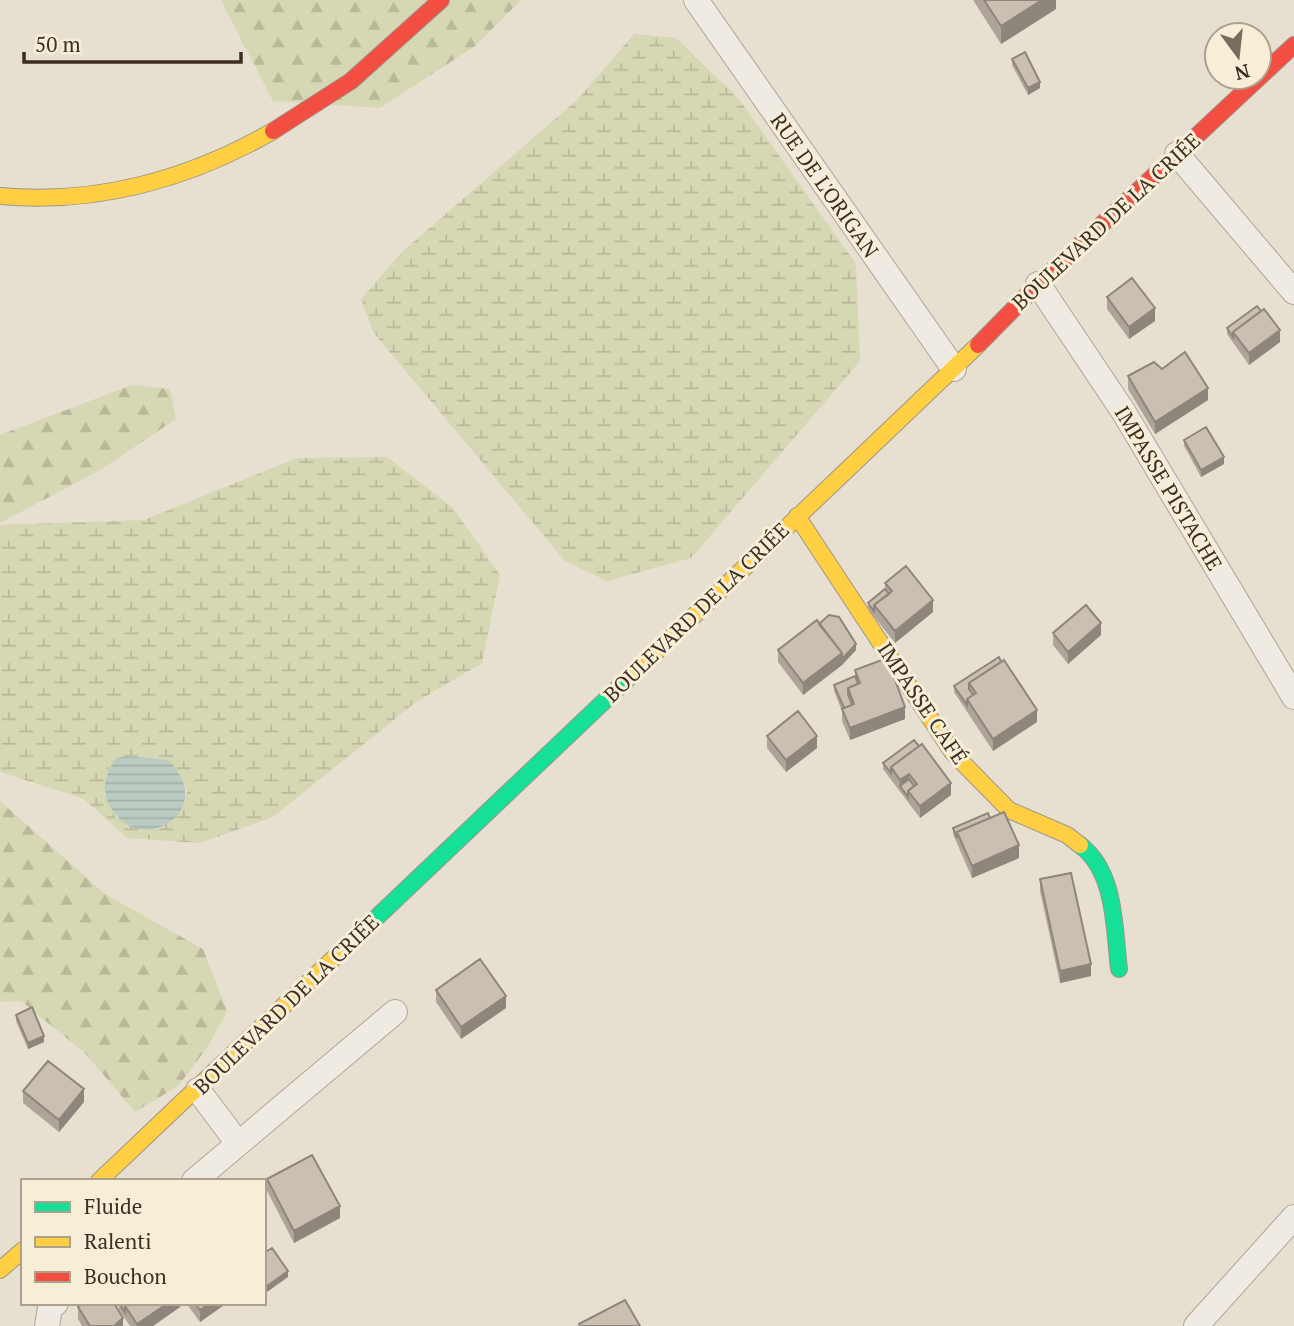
<svg xmlns="http://www.w3.org/2000/svg" width="1294" height="1326" font-family="'PT Serif',serif">
<style>
.forest{fill:url(#forest-firs)}
.wetland{fill:url(#wetland-marsh);fill-rule:evenodd}
.water{fill:url(#water-rules)}
.lines{fill:none;stroke-linecap:round;stroke-linejoin:round}
.street-casing{stroke:#ada599;stroke-width:26}
.fast-casing{stroke:#9c958a;stroke-width:18}
.slow-casing{stroke:#9c958a;stroke-width:18}
.jam-casing{stroke:#9c958a;stroke-width:18}
.street{stroke:#efebe3;stroke-width:24}
.fast{stroke:#16e098;stroke-width:16}
.slow{stroke:#ffcf43;stroke-width:16}
.jam{stroke:#f24e42;stroke-width:16}
.wall{fill:#afa499}
.shaded-wall{fill:#8e867d}
.building{fill:#cbbfb2;stroke:#8e867d;stroke-width:2}
.labels{text-anchor:middle;dominant-baseline:central;stroke-width:6;stroke-linejoin:round;paint-order:stroke}
.street-label{font-size:21px;fill:#3d2e20;stroke:#f7eed8}
</style>
<defs>
<pattern id="forest-firs" width="22" height="20" patternUnits="userSpaceOnUse" patternTransform="scale(1.75)"><rect width="22" height="20" fill="#d6d7b3"/><path d="M5 1l3.5 6h-7zM16 11l3.5 6h-7z" fill="#b9b99a"/></pattern>
<pattern id="wetland-marsh" width="20" height="14" patternUnits="userSpaceOnUse" patternTransform="scale(1.75)"><rect width="20" height="14" fill="#d6d7b3"/><path d="M1 5h8M5 5V1M11 12h8M15 12V8" fill="none" stroke="#b9b99a"/></pattern>
<pattern id="water-rules" width="6" height="5" patternUnits="userSpaceOnUse" patternTransform="scale(1.75)"><rect width="6" height="5" fill="#bcccc2"/><path d="M0 2.5h6" fill="none" stroke="#a2b0a6"/></pattern>
</defs>
<rect width="100%" height="100%" fill="#e7e0d1"/>
<path class="forest" d="M 221,0 L 521,0 L 475,46 L 380,108 L 273,101 Z
M 132,385 L 170,389 L 176,419 L 102,469 L 0,523 L 0,435 Z
M 0,801 L 105,894 L 203,949 L 227,1011 L 207,1048 L 178,1086 L 135,1112 L 85,1053 L 21,1001 L 0,1002 Z"/>
<path class="wetland" d="M 634,34 L 676,38 L 739,99 L 856,264 L 860,361 L 691,558 L 607,581 L 565,561 L 373,332 L 361,299 L 401,253 L 578,99 Z
M 387,457 L 453,508 L 500,575 L 482,663 L 416,702 L 273,817 L 200,843 L 127,838 L 84,799 L 0,772 L 0,525 L 144,520 L 297,458 ZM 128,756 C 163,759 176,757 187,793 L 158,829 L 116,818 L 104,794 L 110,766 Z"/>
<path class="water" d="M 128,756 L 168,760 C 221,810 137,863 108,803 C 101,789 107,770 116,758 Z"/>
<g class="lines">
<defs>
<path id="street" d="M 696,0 L 954,369
M 1177,154 L 1294,292
M 1038,284 L 1123,411 L 1294,697
M 198,1090 L 237,1142
M 194,1181 L 395,1012
M 47,1326 L 50,1308 L 56,1303
M 1196,1326 L 1294,1217"/>
<path id="fast" d="M 1080,845 C 1116,872 1114,928 1119,969
M 355,938 L 636,671"/>
<path id="slow" d="M 0,196 C 96,205 190,179 273,131
M 797,516 L 953,753 L 1009,810 L 1067,835 L 1080,845
M 636,671 L 978,345
M 99,1181 L 355,938
M 0,1270 L 23,1250"/>
<path id="jam" d="M 273,131 L 351,81 L 441,0
M 978,345 L 1038,284 L 1294,45"/>
</defs>
<use href="#street" class="street-casing"/>
<use href="#fast" class="fast-casing"/>
<use href="#slow" class="slow-casing"/>
<use href="#jam" class="jam-casing"/>
<use href="#street" class="street"/>
<use href="#fast" class="fast"/>
<use href="#slow" class="slow"/>
<use href="#jam" class="jam"/>
</g>
<path class="wall" d="M 973,0 L 1056,0 L 1056,9 L 1001,44 Z
M 1012,59 L 1040,88 L 1028,95 L 1012,65 Z
M 1107,297 L 1155,321 L 1129,339 L 1107,309 Z
M 1227,328 L 1280,342 L 1249,365 L 1227,334 Z
M 1162,369 L 1208,400 L 1155,434 L 1128,389 L 1128,376 Z
M 1184,440 L 1224,464 L 1201,477 L 1184,446 Z
M 885,583 L 933,612 L 895,643 L 868,609 L 868,603 L 885,589 Z
M 819,624 L 856,650 L 842,665 L 803,695 L 778,662 L 778,650 Z
M 1053,633 L 1101,635 L 1068,664 L 1053,645 Z
M 999,657 L 1037,722 L 993,751 L 954,692 L 954,686 Z
M 855,670 L 905,719 L 850,740 L 842,721 L 842,711 L 834,691 L 834,685 L 855,676 Z
M 767,736 L 817,748 L 786,772 L 767,748 Z
M 914,740 L 951,795 L 920,818 L 883,769 L 883,763 Z
M 990,818 L 1019,858 L 972,878 L 953,834 L 953,828 Z
M 1040,879 L 1091,976 L 1060,983 L 1040,891 Z
M 436,990 L 506,1008 L 461,1039 L 436,1002 Z
M 16,1015 L 44,1042 L 28,1049 L 16,1021 Z
M 23,1091 L 84,1102 L 59,1132 L 23,1103 Z
M 267,1179 L 340,1218 L 294,1243 L 267,1191 Z
M 119,1303 L 180,1303 L 180,1307 L 153,1326 L 130,1326 L 119,1309 Z
M 186,1303 L 227,1303 L 200,1322 Z
M 78,1307 L 123,1326 L 82,1326 L 78,1319 Z"/>
<path class="shaded-wall" d="M 1042,0 L 1056,0 L 1056,9 L 1001,44 L 1001,26 Z
M 1040,82 L 1040,88 L 1028,95 L 1028,88 Z
M 1155,308 L 1155,321 L 1129,339 L 1129,327 Z
M 1280,330 L 1280,342 L 1249,365 L 1249,353 Z
M 1208,388 L 1208,400 L 1155,434 L 1155,422 Z
M 1224,457 L 1224,464 L 1201,477 L 1201,470 Z
M 933,600 L 933,612 L 895,643 L 895,631 Z
M 1101,623 L 1101,635 L 1068,664 L 1068,652 Z
M 856,644 L 856,650 L 842,665 L 803,695 L 803,683 L 842,653 Z
M 905,707 L 905,719 L 850,740 L 850,728 Z
M 1037,710 L 1037,722 L 993,751 L 993,739 Z
M 817,736 L 817,748 L 786,772 L 786,760 Z
M 909,774 L 909,786 L 900,786 L 900,780 Z
M 951,783 L 951,795 L 920,818 L 920,806 Z
M 1019,845 L 1019,858 L 972,878 L 972,866 Z
M 1091,964 L 1091,976 L 1060,983 L 1060,971 Z
M 506,996 L 506,1008 L 461,1039 L 461,1027 Z
M 44,1036 L 44,1042 L 28,1049 L 28,1043 Z
M 84,1089 L 84,1102 L 59,1132 L 59,1120 Z
M 340,1206 L 340,1218 L 294,1243 L 294,1231 Z
M 288,1271 L 288,1277 L 267,1292 L 267,1286 Z
M 168,1303 L 180,1303 L 180,1307 L 153,1326 L 137,1326 L 137,1324 Z
M 210,1303 L 227,1303 L 200,1322 L 200,1310 Z
M 123,1318 L 123,1326 L 116,1326 L 116,1324 Z"/>
<path class="building" d="M 984,0 L 1042,0 L 1001,26 Z
M 1025,52 L 1040,82 L 1028,88 L 1012,59 Z
M 1132,278 L 1155,308 L 1129,327 L 1107,297 Z
M 1257,306 L 1261,311 L 1233,332 L 1233,337 L 1227,328 Z
M 1264,309 L 1280,330 L 1249,353 L 1233,332 Z
M 1185,352 L 1208,388 L 1155,422 L 1128,376 L 1154,362 L 1162,369 Z
M 1206,427 L 1224,457 L 1201,470 L 1184,440 Z
M 906,566 L 933,600 L 895,631 L 874,605 L 892,591 L 885,583 Z
M 885,589 L 889,594 L 874,605 L 874,611 L 868,603 Z
M 1086,605 L 1101,623 L 1068,652 L 1053,633 Z
M 829,615 L 839,617 L 856,644 L 842,659 L 842,653 L 819,624 Z
M 817,620 L 842,653 L 803,683 L 778,650 Z
M 999,657 L 1001,662 L 969,683 L 969,689 L 973,695 L 967,699 L 967,705 L 954,686 Z
M 887,658 L 905,707 L 850,728 L 842,709 L 854,704 L 848,688 L 860,683 L 855,670 Z
M 1004,660 L 1037,710 L 993,739 L 967,699 L 976,693 L 969,683 Z
M 855,676 L 858,684 L 848,688 L 848,694 L 852,705 L 844,708 L 834,685 Z
M 798,711 L 817,736 L 786,760 L 767,736 Z
M 914,740 L 919,746 L 891,767 L 891,773 L 883,763 Z
M 922,744 L 951,783 L 920,806 L 908,791 L 917,784 L 909,774 L 900,780 L 891,767 Z
M 909,779 L 914,786 L 908,791 L 908,797 L 900,786 Z
M 1004,812 L 1019,845 L 972,866 L 957,832 Z
M 988,813 L 990,818 L 957,832 L 957,838 L 953,828 Z
M 1071,873 L 1091,964 L 1060,971 L 1040,879 Z
M 480,959 L 506,996 L 461,1027 L 436,990 Z
M 32,1007 L 44,1036 L 28,1043 L 16,1015 Z
M 48,1061 L 84,1089 L 59,1120 L 23,1091 Z
M 312,1155 L 340,1206 L 294,1231 L 267,1179 Z
M 272,1248 L 288,1271 L 267,1286 L 264,1282 L 264,1253 Z
M 625,1300 L 640,1326 L 580,1326 L 579,1324 Z
M 83,1303 L 114,1303 L 123,1318 L 116,1324 L 116,1326 L 90,1326 L 78,1307 Z
M 119,1303 L 130,1303 L 125,1306 L 125,1312 Z
M 130,1303 L 168,1303 L 137,1324 L 125,1306 Z
M 195,1303 L 210,1303 L 200,1310 Z"/>
<g class="labels">
<g class="street-label">
<text transform="translate(825 185) rotate(55)">RUE DE L'ORIGAN</text>
<text transform="translate(1106 221) rotate(-43)">BOULEVARD DE LA CRIÉE</text>
<text transform="translate(1169 488) rotate(59)">IMPASSE PISTACHE</text>
<text transform="translate(696 612) rotate(-44)">BOULEVARD DE LA CRIÉE</text>
<text transform="translate(923 703) rotate(56)">IMPASSE CAFÉ</text>
<text transform="translate(286 1004) rotate(-44)">BOULEVARD DE LA CRIÉE</text>
</g>
</g>
<rect x="21" y="1179" width="245" height="126" fill="#f7eed8" stroke="#ada18e" stroke-width="2"/>
<rect x="35" y="1202" width="35" height="10" fill="#16e098" stroke="#ada18e" stroke-width="2"/>
<text x="84" y="1214" font-size="21" fill="#3d2e20">Fluide</text>
<rect x="35" y="1237" width="35" height="10" fill="#ffcf43" stroke="#ada18e" stroke-width="2"/>
<text x="84" y="1249" font-size="21" fill="#3d2e20">Ralenti</text>
<rect x="35" y="1272" width="35" height="10" fill="#f24e42" stroke="#ada18e" stroke-width="2"/>
<text x="84" y="1284" font-size="21" fill="#3d2e20">Bouchon</text>
<g transform="translate(1238 56) rotate(165)"><circle r="33" fill="#f7eed8" stroke="#ada18e" stroke-width="2"/>
<path d="M0-5L12 26L0 18L-12 26Z" fill="#786c5e"/>
<text y="-10" font-size="19" font-weight="bold" text-anchor="middle" fill="#3d2e20">N</text>
</g>
<path d="M24 52v10h217v-10" fill="none" stroke="#3d2e20" stroke-width="3.5"/>
<text x="35" y="52" font-size="21" fill="#3d2e20" stroke="#f7eed8" stroke-width="5" paint-order="stroke">50 m</text>
</svg>
